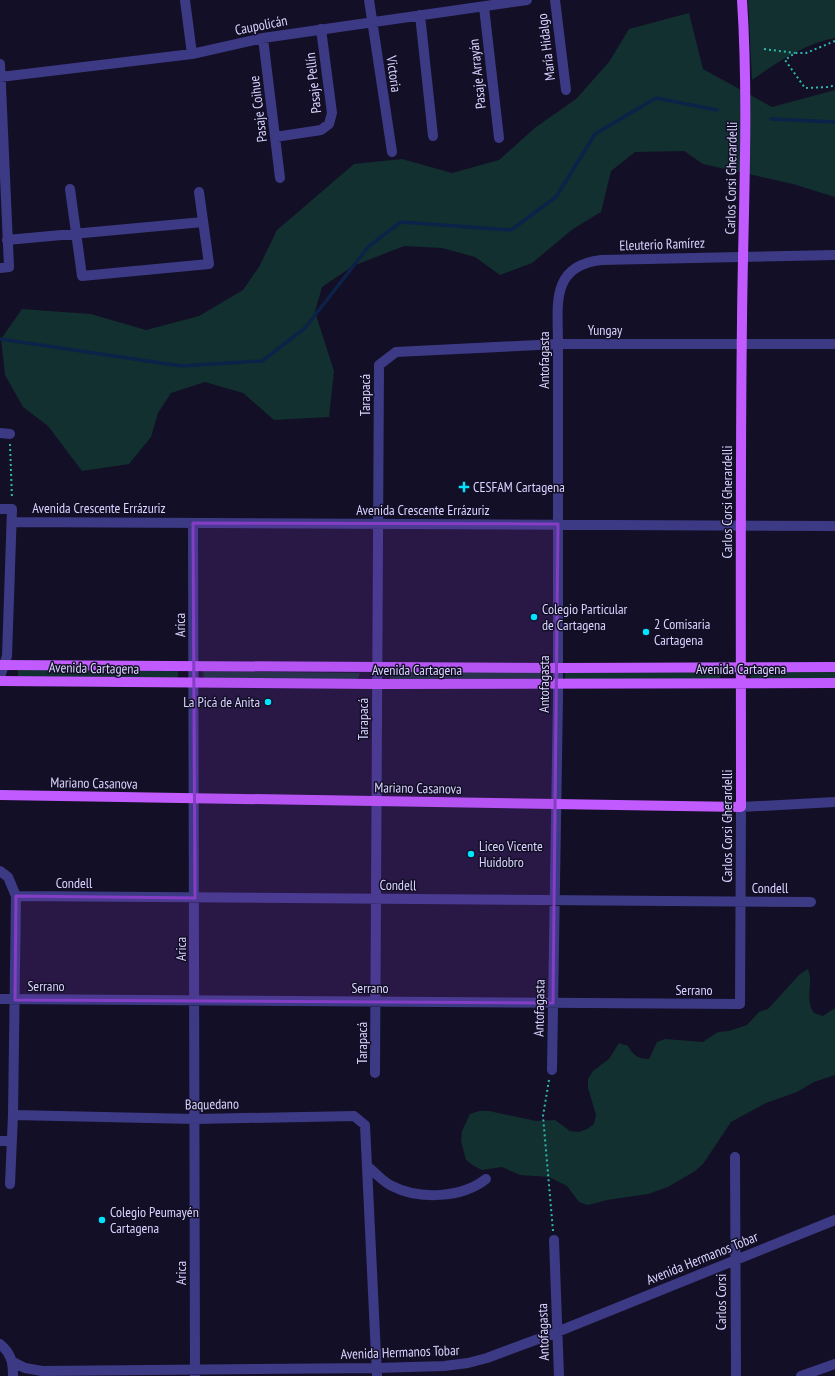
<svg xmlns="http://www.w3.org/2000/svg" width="835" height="1376" font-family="'PT Sans Narrow',sans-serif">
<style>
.green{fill:#12302f}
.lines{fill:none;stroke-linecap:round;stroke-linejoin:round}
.stream{stroke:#0c2248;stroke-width:3.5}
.path{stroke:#2fb8b0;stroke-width:2;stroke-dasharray:2 3;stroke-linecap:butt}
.minor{stroke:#3d3a85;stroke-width:10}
.major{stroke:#c25bff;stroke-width:10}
.marked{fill:#843dc5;fill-opacity:0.2;stroke:#843dc5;stroke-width:3;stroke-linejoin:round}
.poi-dot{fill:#00e5ff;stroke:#130f26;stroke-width:1.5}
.labels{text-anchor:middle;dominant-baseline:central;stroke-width:3;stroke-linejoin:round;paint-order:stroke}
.street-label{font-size:14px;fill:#d9d4ff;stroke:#130f26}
.poi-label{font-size:14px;fill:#d9d4ff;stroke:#130f26;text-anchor:start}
</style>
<rect width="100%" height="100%" fill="#130f26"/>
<path class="green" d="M 748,0 L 835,0 L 835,38 C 804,44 778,62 752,80 Z
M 689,13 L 703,69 L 772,107 L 835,90 L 835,197 L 793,184 L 703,164 L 684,151 L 635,152 L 611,171 L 601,212 L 573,229 L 532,263 L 500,275 L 475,257 L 442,248 L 404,246 L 353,266 L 322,287 L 315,312 L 334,371 L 329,417 L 274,420 L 243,393 L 205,382 L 171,393 L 158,413 L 151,437 L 129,464 L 82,471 L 48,426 L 23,407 L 5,375 L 1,339 L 22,309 L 91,314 L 146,330 L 199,316 L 243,290 L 259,267 L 277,230 L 354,164 L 402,159 L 452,173 L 499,160 L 536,127 L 576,99 L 609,62 L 629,29 Z
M 18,670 L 178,671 L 178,678 L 18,677 Z
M 203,671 L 360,673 L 358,679 L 204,679 Z
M 751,671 L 835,671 L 835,679 L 751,679 Z
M 389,672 L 545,672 L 543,678 L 390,679 Z
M 721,672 L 720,679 L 565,679 L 565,673 Z
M 808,969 C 814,985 804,998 814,1013 L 823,1016 L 835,1008 L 835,1075 L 814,1082 L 797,1092 L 766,1103 L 731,1122 L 703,1164 L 695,1171 L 668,1187 L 648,1194 L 607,1200 L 588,1205 L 579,1202 L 567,1186 L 549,1177 L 520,1175 L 502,1167 L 482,1170 L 474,1166 L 466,1160 L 461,1141 L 462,1131 L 470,1114 L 479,1111 L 489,1111 L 536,1121 L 555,1120 L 570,1131 L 579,1132 L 587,1129 L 594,1124 L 596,1115 L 588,1088 L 588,1079 L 593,1071 L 609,1059 L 619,1043 L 628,1046 C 633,1055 638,1059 649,1059 L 657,1042 L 665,1039 L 703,1042 L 718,1032 L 729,1031 L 747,1025 L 759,1012 L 768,1009 L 800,974 Z"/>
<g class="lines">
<path class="stream" d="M 771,119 L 835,122
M 0,339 L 181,366 L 262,361 L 305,328 L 369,246 L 401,222 L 511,230 L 556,197 L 595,134 L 656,98 L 717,110"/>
<path class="path" d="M 835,41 L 806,53 L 795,53 L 785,60 L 805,88 L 829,87 L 835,85
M 764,49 L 795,53
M 10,444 L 12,499
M 549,1080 L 543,1116 L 553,1231"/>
<path class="minor" d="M 185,0 L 192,54
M 369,0 L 392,152
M 555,0 L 566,90
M 484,7 L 499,138
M 420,15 L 433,136
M 263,38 L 280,178
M 0,64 L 9,267 L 0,268
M 0,77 L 192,54 L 263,38 L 527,0
M 275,137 L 321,130 L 329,124 L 332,113 L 321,29
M 70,189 L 82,276 L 209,264 L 199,192
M 7,240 L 203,222
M 0,433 L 10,434
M 0,509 L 12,509 L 7,656 L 0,677
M 12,522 L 835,526
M 193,523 L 195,1376
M 0,871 L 8,877 L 16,896 L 13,1115 L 10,1184
M 16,896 L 811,902
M 0,999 L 740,1004 L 741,807 L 835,802
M 552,1070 L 558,696 L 558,344 C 558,305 550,266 601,260 L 835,255
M 375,1073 L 379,365 L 396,352 L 558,344 L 835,344
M 13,1115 L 195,1119 L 354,1116 L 365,1125 L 377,1376
M 0,1141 L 11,1141
M 735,1157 L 736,1376
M 368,1167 C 376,1173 383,1182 392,1186 C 419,1200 462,1198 486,1179
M 554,1240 L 559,1376
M 0,1344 C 11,1353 13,1362 13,1376
M 13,1362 L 25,1368 L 42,1371 L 377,1368 L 444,1366 L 468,1363 L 487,1358 L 557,1332 L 835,1220
M 801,1376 L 835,1364"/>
<path class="major" d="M 0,665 L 558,668 L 835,667
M 0,681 L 378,684 L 835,683
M 0,795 L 741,807 C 741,644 740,482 742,320 C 743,213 749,107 742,0"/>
</g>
<path class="marked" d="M 193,523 L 558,524 L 553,1003 L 15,1000 L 16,896 L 195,898 Z"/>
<g class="poi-dot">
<path d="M462 481h4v4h4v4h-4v4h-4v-4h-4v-4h4z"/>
<circle cx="534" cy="617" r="4"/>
<circle cx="646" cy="632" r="4"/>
<circle cx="268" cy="702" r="4"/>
<circle cx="471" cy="854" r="4"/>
<circle cx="102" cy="1220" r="4"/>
</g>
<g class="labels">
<g class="street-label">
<text transform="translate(261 25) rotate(-11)">Caupolicán</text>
<text transform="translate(546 47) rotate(-97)">María Hidalgo</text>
<text transform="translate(394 74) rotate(82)">Victoria</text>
<text transform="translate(477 74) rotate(-96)">Pasaje Arrayán</text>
<text transform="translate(313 83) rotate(-96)">Pasaje Pellín</text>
<text transform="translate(258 109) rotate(-97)">Pasaje Coihue</text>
<text transform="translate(731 178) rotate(-89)">Carlos Corsi Gherardelli</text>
<text transform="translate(662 244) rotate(-2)">Eleuterio Ramírez</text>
<text x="605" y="330">Yungay</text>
<text transform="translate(544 360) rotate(-90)">Antofagasta</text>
<text transform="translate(365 395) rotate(-90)">Tarapacá</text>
<text transform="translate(727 502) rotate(-90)">Carlos Corsi Gherardelli</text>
<text x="99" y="508">Avenida Crescente Errázuriz</text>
<text x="423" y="510">Avenida Crescente Errázuriz</text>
<text transform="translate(180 625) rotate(-91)">Arica</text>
<text transform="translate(94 668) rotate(1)">Avenida Cartagena</text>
<text x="741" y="669">Avenida Cartagena</text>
<text x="417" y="670">Avenida Cartagena</text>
<text transform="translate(544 684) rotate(-90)">Antofagasta</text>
<text transform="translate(363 719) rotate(-90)">Tarapacá</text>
<text transform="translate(94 783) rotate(1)">Mariano Casanova</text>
<text transform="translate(418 788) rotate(1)">Mariano Casanova</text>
<text transform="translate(727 826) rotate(-90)">Carlos Corsi Gherardelli</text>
<text x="74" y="883">Condell</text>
<text transform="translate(398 885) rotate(1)">Condell</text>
<text x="770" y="888">Condell</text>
<text transform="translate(181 949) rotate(-90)">Arica</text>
<text x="46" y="986">Serrano</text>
<text x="370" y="988">Serrano</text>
<text x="694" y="990">Serrano</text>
<text transform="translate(539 1008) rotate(-89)">Antofagasta</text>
<text transform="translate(362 1043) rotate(-90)">Tarapacá</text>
<text transform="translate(212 1104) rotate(-1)">Baquedano</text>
<text transform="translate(702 1258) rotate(-22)">Avenida Hermanos Tobar</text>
<text transform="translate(181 1273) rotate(-90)">Arica</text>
<text transform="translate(721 1302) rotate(-90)">Carlos Corsi</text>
<text transform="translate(543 1332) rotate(-92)">Antofagasta</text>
<text transform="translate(400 1352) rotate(-2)">Avenida Hermanos Tobar</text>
</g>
<g class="poi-label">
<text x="473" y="487">CESFAM Cartagena</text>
<text x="542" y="609">Colegio Particular<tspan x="542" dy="16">de Cartagena</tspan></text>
<text x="654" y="624">2 Comisaria<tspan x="654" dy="16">Cartagena</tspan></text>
<text x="260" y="702" text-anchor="end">La Picá de Anita</text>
<text x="479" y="846">Liceo Vicente<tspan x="479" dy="16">Huidobro</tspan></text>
<text x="110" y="1212">Colegio Peumayén<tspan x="110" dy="16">Cartagena</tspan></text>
</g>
</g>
</svg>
